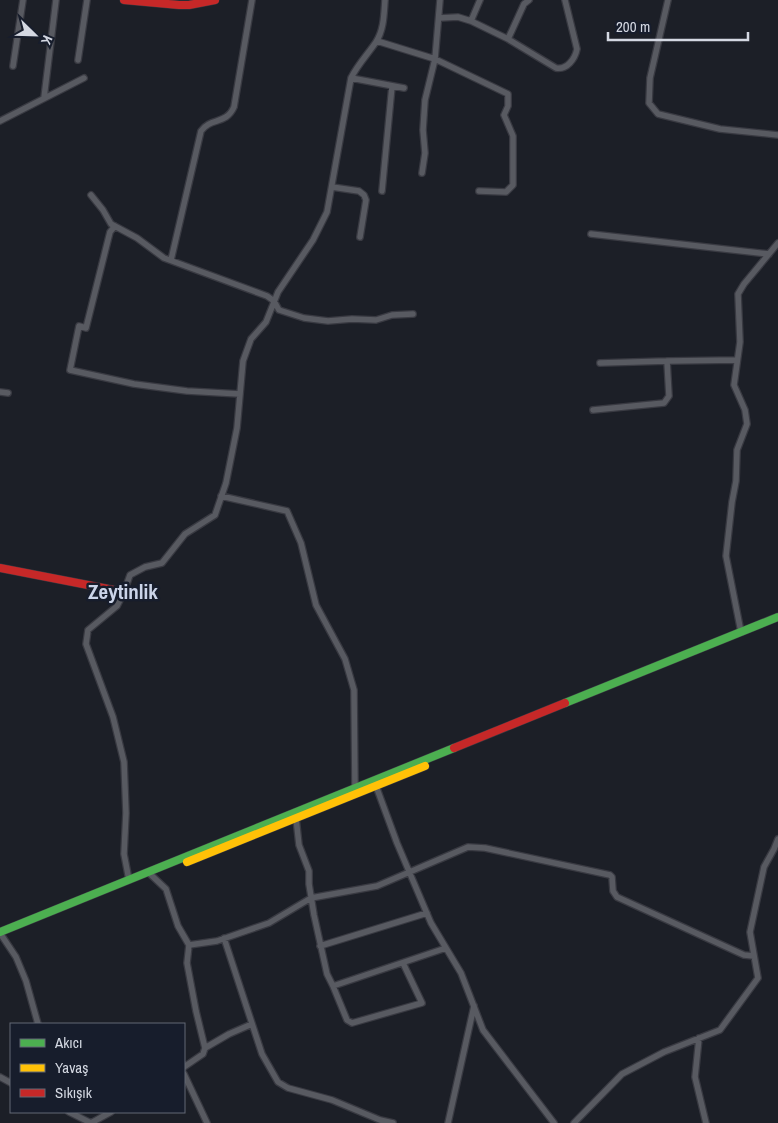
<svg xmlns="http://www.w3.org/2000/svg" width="778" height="1123" font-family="'Archivo Narrow',sans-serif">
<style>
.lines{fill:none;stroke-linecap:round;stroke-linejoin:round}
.street-casing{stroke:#393a42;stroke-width:8}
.fast-casing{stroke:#393a42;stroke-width:9}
.slow-casing{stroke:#393a42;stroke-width:9}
.jam-casing{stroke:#393a42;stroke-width:9}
.street{stroke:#585a61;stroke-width:5.5}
.fast{stroke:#4caf50;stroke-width:8}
.slow{stroke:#ffc107;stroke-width:8}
.jam{stroke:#c62828;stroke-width:8}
.labels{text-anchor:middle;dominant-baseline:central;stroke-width:5;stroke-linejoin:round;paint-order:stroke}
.district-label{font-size:21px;font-weight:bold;fill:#cbd4e8;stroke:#171d2c}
</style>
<rect width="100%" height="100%" fill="#1c1f27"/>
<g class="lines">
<defs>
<path id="street" d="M 668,0 L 650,78 L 649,103 L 658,114 L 720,129 L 778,135
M 439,18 L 458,17 L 471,21 L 508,39 L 556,68 C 567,70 575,59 577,49 L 565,0
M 471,21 L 480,0
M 508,39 L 524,4 L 529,0
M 377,41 L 435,59 L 508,94 L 508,106 L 504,115 L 513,136 L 513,185 L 506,192 L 479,191
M 78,60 L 87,0
M 13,66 L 23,0
M 351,78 L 404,88
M 44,98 L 56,0
M 0,121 L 84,78
M 422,173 L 425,153 L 423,130 L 425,100 L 435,59 L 440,0
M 332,187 L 359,191 L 364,195 L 366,200 L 360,237
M 382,191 L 392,86
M 91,195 L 103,210 L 111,224 L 137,238 L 164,258 L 267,296 L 274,301 L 279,310 L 304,318 L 328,321 L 352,319 L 376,320 L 392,315 L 413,314
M 115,226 L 110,232 L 86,328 L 79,326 L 70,370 L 134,384 L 187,391 L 240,394
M 591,234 L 769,254
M 171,260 L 201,131 C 211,117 226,125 234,107 L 252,0
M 600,363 L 667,361 L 737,360
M 0,392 L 8,393
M 593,410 L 664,403 L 669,396 L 667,361
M 221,496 L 287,511 L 301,543 L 316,605 L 345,659 L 354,690 L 355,788
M 741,632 L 726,556 L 732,502 L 736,481 L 737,450 L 747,424 L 745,410 L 734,385 L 740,342 L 738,294 L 744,284 L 778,243
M 376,786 L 397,843 L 431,923 L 461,973 L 483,1030 L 554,1123
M 296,818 L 299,845 L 309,871 L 309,884 L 314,915 L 327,974 L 333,986 L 446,948
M 149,873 L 166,889 L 178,926 L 189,945 L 217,941 L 269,923 L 311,898 L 377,886 L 468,847 L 485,848 L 610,875 L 612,877 L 613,891 L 617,897 L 744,955 L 754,956
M 129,880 L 124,854 L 126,813 L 124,762 L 113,717 L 86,644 L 88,630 L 117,606 L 124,592 L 130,575 L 145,567 L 162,563 L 185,534 L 215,515 L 226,483 L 237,428 L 243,361 L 251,339 L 266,322 L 278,292 L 313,240 L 327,212 L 351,78 C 358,64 368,54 376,42 C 384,30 384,14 385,0
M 2,936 L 16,957 L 26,981 L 38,1024
M 224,938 L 262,1054 L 278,1082 L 288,1088 L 332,1100 L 380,1120 L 393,1123
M 320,946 L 427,913
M 333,986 L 347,1020 L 352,1023 L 422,1003 L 403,963
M 699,1038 L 695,1077 L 706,1123
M 205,1048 L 229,1034 L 252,1024
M 184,1067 L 203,1054 L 205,1048 L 196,1011 L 187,963 L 189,945
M 184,1074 L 207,1123
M 0,1077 L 11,1083
M 69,1112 L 91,1123
M 91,1123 L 111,1112
M 448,1123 L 474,1006
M 574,1123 L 622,1074 L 664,1052 L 720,1030 L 758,978 L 750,932 L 764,867 L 774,849 L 778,839"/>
<path id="fast" d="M 565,703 L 778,617
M 0,932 L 454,748"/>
<path id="slow" d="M 187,862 L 425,766"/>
<path id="jam" d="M 124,0 L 179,5 L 189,5 L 215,0
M 0,568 L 124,592
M 454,748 L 565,703"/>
</defs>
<use href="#street" class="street-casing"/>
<use href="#fast" class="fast-casing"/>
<use href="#slow" class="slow-casing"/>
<use href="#jam" class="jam-casing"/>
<use href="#street" class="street"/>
<use href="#fast" class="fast"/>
<use href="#slow" class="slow"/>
<use href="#jam" class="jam"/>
</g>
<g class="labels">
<g class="district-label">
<text x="123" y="591">Zeytinlik</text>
</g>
</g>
<rect x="10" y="1023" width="175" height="90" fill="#171d2c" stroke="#636875"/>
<rect x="20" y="1039" width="25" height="8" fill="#4caf50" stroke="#636875"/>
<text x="55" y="1048" font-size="15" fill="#d4d8e2">Akıcı</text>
<rect x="20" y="1064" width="25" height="8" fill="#ffc107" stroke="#636875"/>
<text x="55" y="1073" font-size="15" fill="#d4d8e2">Yavaş</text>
<rect x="20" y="1089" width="25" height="8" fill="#c62828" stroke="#636875"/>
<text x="55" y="1098" font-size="15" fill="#d4d8e2">Sıkışık</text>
<g transform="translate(35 35) rotate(113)" stroke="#171d2c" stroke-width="4" paint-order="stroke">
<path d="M0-4L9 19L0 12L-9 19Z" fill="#d4d8e2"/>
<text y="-8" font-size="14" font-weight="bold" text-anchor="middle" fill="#d4d8e2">K</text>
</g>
<path d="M608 32v8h140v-8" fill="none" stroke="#d4d8e2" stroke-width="2.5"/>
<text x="616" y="32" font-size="15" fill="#d4d8e2" stroke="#171d2c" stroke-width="4" paint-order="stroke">200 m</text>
</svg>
